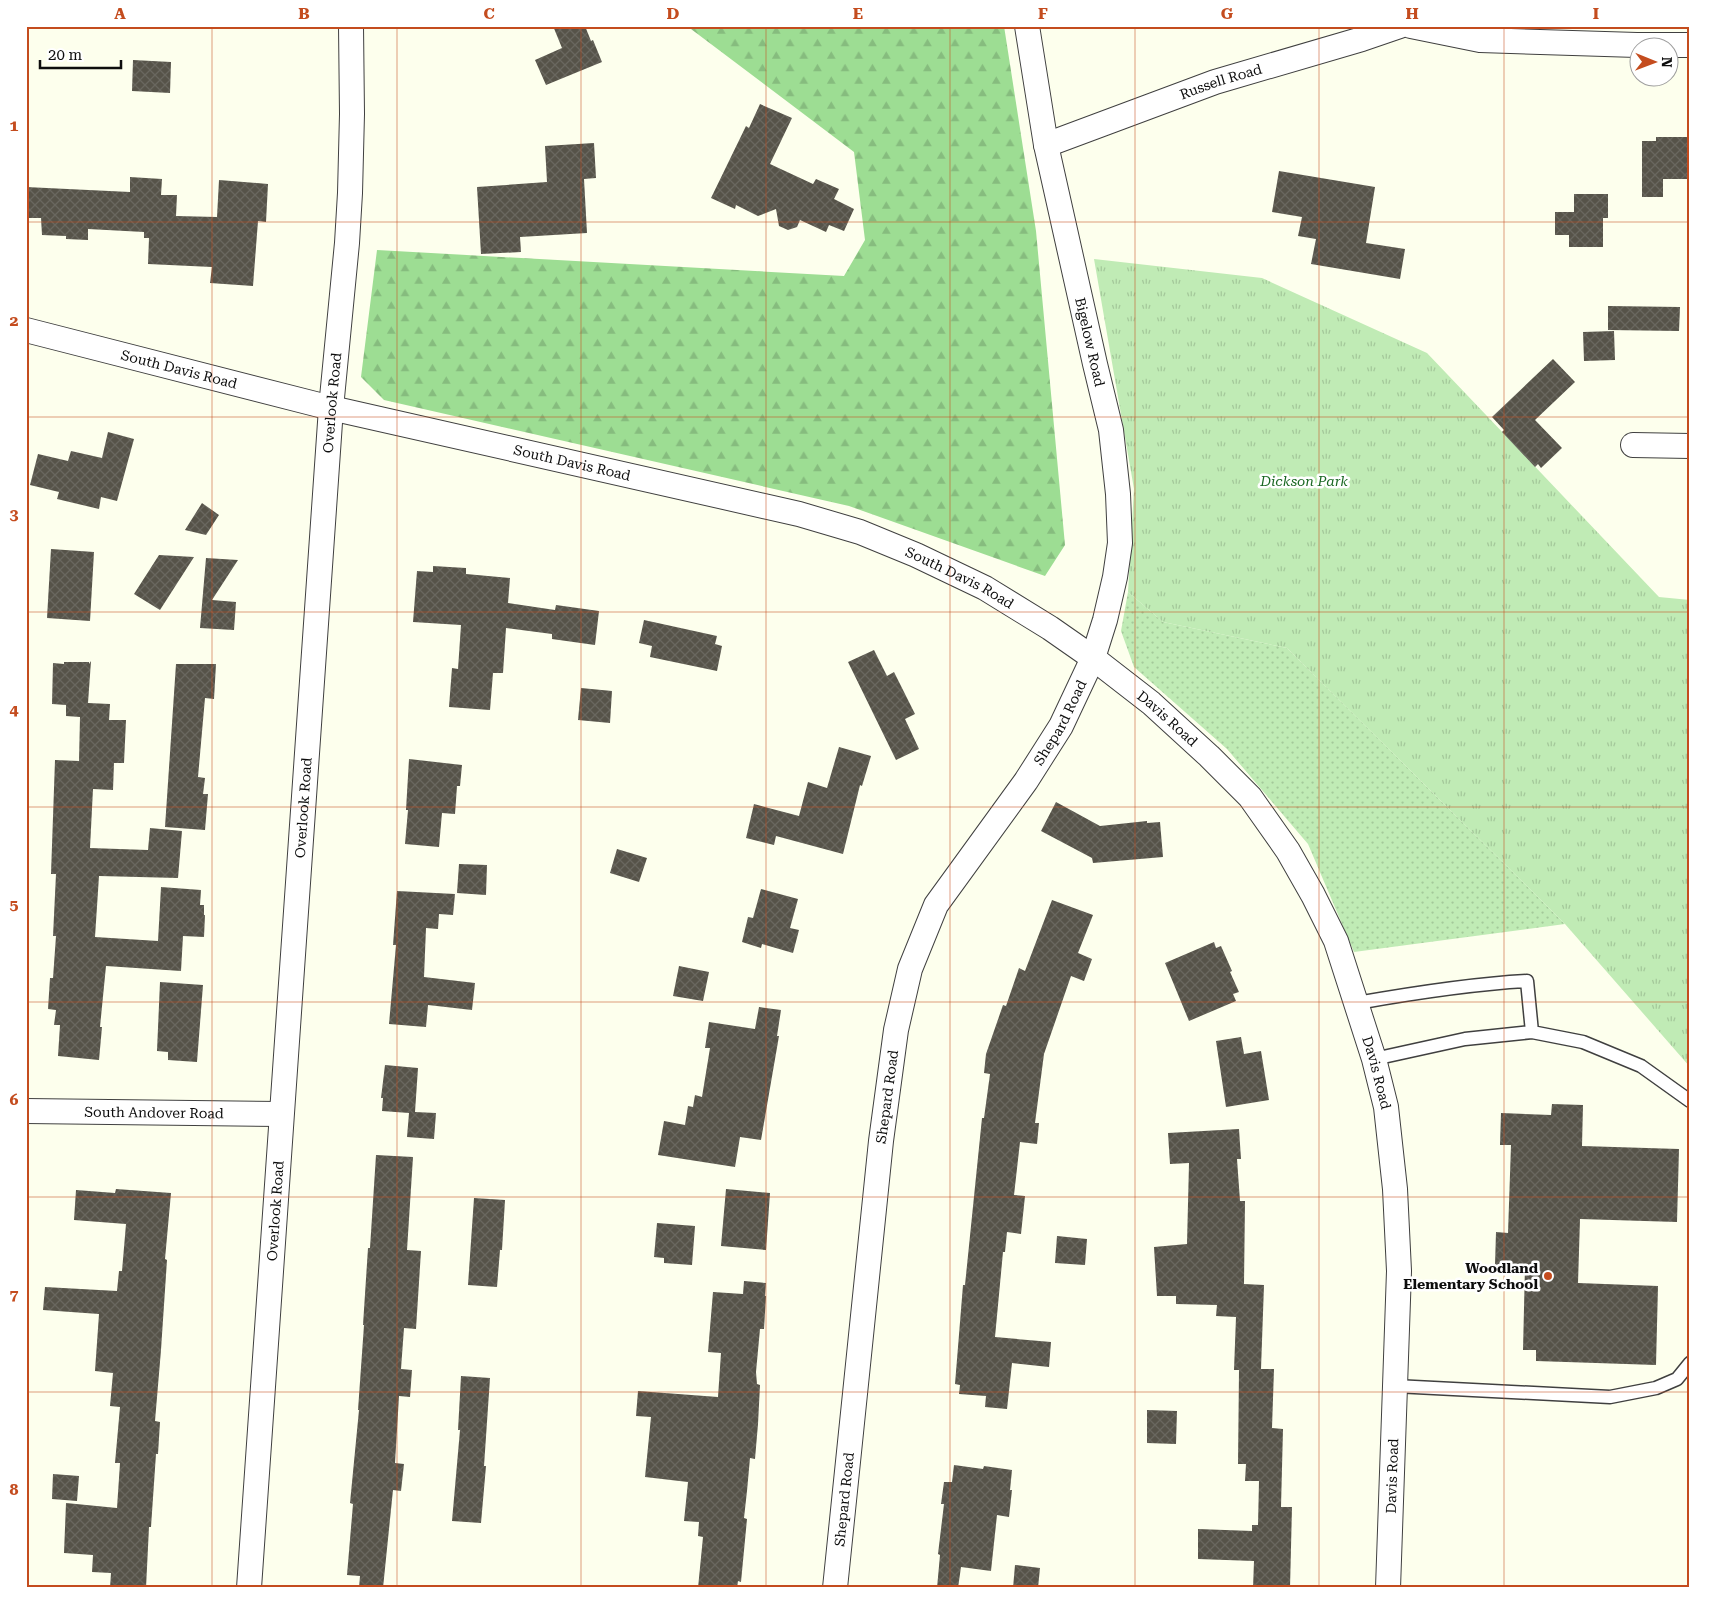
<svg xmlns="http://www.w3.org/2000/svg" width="1716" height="1614" font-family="'Roboto Serif',serif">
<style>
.grass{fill:url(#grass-dots)}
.forest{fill:url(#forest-firs)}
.park{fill:url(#park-tufts)}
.building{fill:url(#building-cross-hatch)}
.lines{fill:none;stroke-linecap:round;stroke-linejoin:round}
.service-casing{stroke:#404040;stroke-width:15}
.minor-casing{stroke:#404040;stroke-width:26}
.service{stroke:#fff;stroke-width:12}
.minor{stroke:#fff;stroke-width:24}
.grid{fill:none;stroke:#c44c1e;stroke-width:1;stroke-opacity:0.55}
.poi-dot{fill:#c44c1e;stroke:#fff;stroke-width:2}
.labels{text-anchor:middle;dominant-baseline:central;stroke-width:5;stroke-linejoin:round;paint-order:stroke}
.street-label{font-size:14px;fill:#0d0d0d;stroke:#fff}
.park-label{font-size:14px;font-style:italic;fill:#1a6823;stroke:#fff}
.poi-label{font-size:14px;font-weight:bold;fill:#0d0d0d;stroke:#fff;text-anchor:end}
.neatline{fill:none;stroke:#c44c1e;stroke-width:2}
.grid-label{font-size:16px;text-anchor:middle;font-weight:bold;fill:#c44c1e}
</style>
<defs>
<pattern id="grass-dots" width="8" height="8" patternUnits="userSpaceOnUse" patternTransform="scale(1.25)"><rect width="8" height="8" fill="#c0ebb5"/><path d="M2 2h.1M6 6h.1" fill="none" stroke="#a4c89a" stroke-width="1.8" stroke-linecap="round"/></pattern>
<pattern id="forest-firs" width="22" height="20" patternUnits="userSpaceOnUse" patternTransform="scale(1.25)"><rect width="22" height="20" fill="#9ddd93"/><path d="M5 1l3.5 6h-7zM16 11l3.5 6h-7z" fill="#86bc7e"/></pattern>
<pattern id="park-tufts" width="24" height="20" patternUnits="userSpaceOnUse" patternTransform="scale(1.25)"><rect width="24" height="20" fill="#c0ebb5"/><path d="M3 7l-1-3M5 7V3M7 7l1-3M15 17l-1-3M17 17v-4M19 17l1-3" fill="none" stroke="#a4c89a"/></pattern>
<pattern id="building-cross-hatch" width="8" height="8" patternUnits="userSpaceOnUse" patternTransform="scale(1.25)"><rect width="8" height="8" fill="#565349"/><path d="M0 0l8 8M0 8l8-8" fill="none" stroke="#69675f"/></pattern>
</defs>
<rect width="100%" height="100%" fill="#fdffed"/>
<path class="grass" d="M 1128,592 L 1163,622 L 1287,648 L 1565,924 L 1354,952 L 1308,844 L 1227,749 L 1134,667 L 1121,631 Z"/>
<path class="forest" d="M 687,26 L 1004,26 L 1036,231 L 1065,545 L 1045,576 L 849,506 L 384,400 L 361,377 L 377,250 L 844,276 L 865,240 L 854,152 Z"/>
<path class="park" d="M 1094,259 L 1262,278 L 1427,353 L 1659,597 L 1690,600 L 1690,1067 L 1565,924 L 1287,648 L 1163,622 L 1128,592 L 1134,489 Z"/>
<path class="building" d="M 553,26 L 585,26 L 591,41 L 593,40 L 602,62 L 546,85 L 535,60 L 562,48 Z
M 133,60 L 171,62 L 170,93 L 132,91 Z
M 760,104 L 792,118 L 770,164 L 813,184 L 816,179 L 839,189 L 834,199 L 854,209 L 844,231 L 829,225 L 826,232 L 800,220 L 797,227 L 788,230 L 779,226 L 776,209 L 758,216 L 736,205 L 735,209 L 711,198 L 746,126 L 749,128 Z
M 1656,137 L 1690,137 L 1690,179 L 1663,179 L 1663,197 L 1642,197 L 1642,141 L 1656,141 Z
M 594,143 L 596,178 L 584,179 L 587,233 L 520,237 L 521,252 L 481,254 L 477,187 L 547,182 L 545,146 Z
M 1279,171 L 1375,187 L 1366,243 L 1405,249 L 1400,279 L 1311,264 L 1316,239 L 1298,236 L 1302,217 L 1272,212 Z
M 130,177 L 162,179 L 161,195 L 177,195 L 176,216 L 217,217 L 219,180 L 268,184 L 266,222 L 258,221 L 253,286 L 210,283 L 212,267 L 148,264 L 149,238 L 144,238 L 144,232 L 88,229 L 88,240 L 66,239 L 66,236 L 42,235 L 41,218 L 26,218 L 26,187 L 130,192 Z
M 1574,194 L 1608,194 L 1608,218 L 1603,218 L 1603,247 L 1569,247 L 1569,235 L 1555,235 L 1555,212 L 1574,212 Z
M 1608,306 L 1680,307 L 1679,331 L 1608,330 Z
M 1614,331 L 1615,360 L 1584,361 L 1583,332 Z
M 1553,359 L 1575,382 L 1535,420 L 1562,448 L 1541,468 L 1538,464 L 1535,467 L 1502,432 L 1504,430 L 1492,417 Z
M 108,432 L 134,439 L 117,501 L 101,497 L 99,509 L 57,499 L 59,492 L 30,485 L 38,454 L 68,461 L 71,451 L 102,458 Z
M 202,503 L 219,515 L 206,535 L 185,530 Z
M 51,549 L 94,552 L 90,621 L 47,618 Z
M 159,555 L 194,557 L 160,610 L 134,594 Z
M 206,558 L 238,560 L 212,600 L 236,602 L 234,630 L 200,628 Z
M 433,566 L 466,568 L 466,574 L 510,578 L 508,603 L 555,610 L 556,605 L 599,611 L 595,645 L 552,639 L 552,634 L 506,628 L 503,673 L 493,673 L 490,710 L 449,707 L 452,668 L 458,669 L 461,625 L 413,622 L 417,571 L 433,572 Z
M 644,620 L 717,636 L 715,644 L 722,646 L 717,671 L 650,657 L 652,646 L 639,643 Z
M 874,650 L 887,676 L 894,672 L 915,714 L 905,719 L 919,749 L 896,760 L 848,662 Z
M 91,661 L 88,703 L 110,704 L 109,720 L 126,720 L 124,763 L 114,763 L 113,790 L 93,789 L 90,848 L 148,850 L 150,828 L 182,831 L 178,878 L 99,876 L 95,937 L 158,941 L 161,887 L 201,890 L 200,905 L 204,905 L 204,915 L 205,915 L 204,937 L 183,936 L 181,971 L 106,966 L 100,1027 L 102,1027 L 99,1060 L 58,1056 L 60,1025 L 54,1025 L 56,1010 L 48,1009 L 50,978 L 53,978 L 56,936 L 53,936 L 56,874 L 51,874 L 55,760 L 79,761 L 80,717 L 66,716 L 66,705 L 52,704 L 53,663 L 64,664 L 64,662 L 89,662 L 89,664 Z
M 176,664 L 216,664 L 214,699 L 205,698 L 198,777 L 205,778 L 203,794 L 208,794 L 205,830 L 165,827 Z
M 581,688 L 612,691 L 610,723 L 578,720 Z
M 839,747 L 871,756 L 862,786 L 860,785 L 843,854 L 776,836 L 774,845 L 746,838 L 754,804 L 799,816 L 808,782 L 827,788 Z
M 409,759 L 462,765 L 460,786 L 457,786 L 455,814 L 442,813 L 439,847 L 405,844 L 408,810 L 406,810 Z
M 1056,802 L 1100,826 L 1147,821 L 1147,823 L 1160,822 L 1163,857 L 1093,863 L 1092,858 L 1041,831 Z
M 617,849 L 647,858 L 639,882 L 610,873 Z
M 459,864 L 487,865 L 486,895 L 457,893 Z
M 761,889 L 798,899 L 790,928 L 799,930 L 793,953 L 762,944 L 761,948 L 742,942 L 748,917 L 753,918 Z
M 397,891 L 455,894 L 453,915 L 439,914 L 438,929 L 426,928 L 424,977 L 475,983 L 472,1010 L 428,1005 L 426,1027 L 389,1024 L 396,945 L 393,945 Z
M 1052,900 L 1093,915 L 1078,953 L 1092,959 L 1084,981 L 1071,976 L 1044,1054 L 1035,1123 L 1039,1123 L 1037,1144 L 1020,1142 L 1014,1195 L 1025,1196 L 1021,1234 L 1007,1232 L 1005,1252 L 1003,1252 L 995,1337 L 1051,1342 L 1049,1367 L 1012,1363 L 1007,1409 L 985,1407 L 986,1396 L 959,1394 L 960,1385 L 955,1384 L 963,1285 L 965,1285 L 982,1118 L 984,1118 L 990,1074 L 984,1073 L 986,1054 L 1003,1005 L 1006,1006 L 1019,968 L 1025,971 Z
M 1214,942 L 1216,948 L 1221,946 L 1232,971 L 1230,972 L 1239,992 L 1233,994 L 1236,1001 L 1189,1021 L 1165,963 Z
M 679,966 L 709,972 L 703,1001 L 673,996 Z
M 160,982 L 203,985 L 197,1062 L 168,1060 L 168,1052 L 157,1051 Z
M 759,1007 L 781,1010 L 777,1036 L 779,1036 L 761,1140 L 740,1137 L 735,1167 L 658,1155 L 664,1121 L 685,1125 L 688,1106 L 693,1107 L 695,1095 L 702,1097 L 710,1048 L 705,1048 L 709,1022 L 755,1029 Z
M 1241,1037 L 1244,1054 L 1261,1051 L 1269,1100 L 1226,1107 L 1216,1041 Z
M 385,1065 L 418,1068 L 415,1112 L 436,1113 L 434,1139 L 407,1137 L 409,1113 L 382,1111 L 383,1098 L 381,1098 Z
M 1552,1104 L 1583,1105 L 1582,1146 L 1679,1149 L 1677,1222 L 1580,1219 L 1578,1283 L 1658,1286 L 1656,1365 L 1536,1361 L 1536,1350 L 1523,1350 L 1525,1266 L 1495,1265 L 1496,1232 L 1508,1233 L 1511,1145 L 1500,1145 L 1501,1113 L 1551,1115 Z
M 1239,1129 L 1241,1159 L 1237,1159 L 1240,1201 L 1245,1201 L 1244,1284 L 1264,1285 L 1261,1369 L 1274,1369 L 1272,1428 L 1283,1429 L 1281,1507 L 1292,1507 L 1290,1588 L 1253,1588 L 1254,1561 L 1198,1559 L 1198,1529 L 1252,1531 L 1252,1525 L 1258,1525 L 1259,1481 L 1245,1481 L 1246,1464 L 1238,1464 L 1239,1370 L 1234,1370 L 1236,1317 L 1216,1316 L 1217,1305 L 1176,1304 L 1176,1296 L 1157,1296 L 1154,1247 L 1187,1244 L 1189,1163 L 1170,1164 L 1168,1133 Z
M 376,1155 L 413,1157 L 407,1250 L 421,1251 L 416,1329 L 404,1328 L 401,1369 L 412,1370 L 410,1397 L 399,1396 L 395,1463 L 404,1464 L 401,1491 L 393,1490 L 383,1588 L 359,1588 L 360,1576 L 347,1575 L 353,1504 L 350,1503 L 359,1410 L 358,1410 L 364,1325 L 363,1325 L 368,1248 L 370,1248 Z
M 116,1189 L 171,1193 L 165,1259 L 167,1260 L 161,1350 L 155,1421 L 160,1422 L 158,1454 L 156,1454 L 151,1527 L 149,1527 L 146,1588 L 110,1588 L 111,1573 L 92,1572 L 93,1555 L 64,1553 L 66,1503 L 117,1508 L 120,1463 L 115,1463 L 120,1407 L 110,1406 L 113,1373 L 95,1371 L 99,1314 L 43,1310 L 45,1287 L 117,1291 L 119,1271 L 122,1271 L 126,1224 L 74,1220 L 76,1190 L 115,1193 Z
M 726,1189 L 770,1193 L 766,1250 L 721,1246 Z
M 474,1198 L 505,1200 L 502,1250 L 500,1250 L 497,1287 L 468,1285 Z
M 657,1223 L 695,1226 L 692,1265 L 664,1263 L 664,1258 L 654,1257 Z
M 1057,1236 L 1087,1239 L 1085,1265 L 1055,1263 Z
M 744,1281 L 766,1283 L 765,1296 L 766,1296 L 764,1329 L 760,1329 L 756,1372 L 757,1384 L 760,1385 L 758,1424 L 755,1459 L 750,1458 L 747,1491 L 744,1518 L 747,1519 L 741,1582 L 738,1581 L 737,1588 L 698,1588 L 703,1537 L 698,1536 L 699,1522 L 684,1521 L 688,1482 L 645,1477 L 651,1417 L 636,1416 L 638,1391 L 718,1397 L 721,1353 L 708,1352 L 713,1292 L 743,1294 Z
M 461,1376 L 490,1378 L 484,1466 L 486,1466 L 481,1523 L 452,1521 L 460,1430 L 458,1430 Z
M 1147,1410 L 1177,1411 L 1176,1444 L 1147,1443 Z
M 954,1465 L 983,1469 L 984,1466 L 1012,1470 L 1010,1490 L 1012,1490 L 1009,1517 L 997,1515 L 991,1571 L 961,1567 L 958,1588 L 937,1588 L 940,1555 L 938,1554 L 944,1504 L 941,1504 L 944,1482 L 952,1482 Z
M 53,1474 L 79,1476 L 77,1501 L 52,1499 Z
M 1015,1565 L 1040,1568 L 1038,1588 L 1013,1588 Z"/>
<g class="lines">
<defs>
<path id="service" d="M 1357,1003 C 1414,993 1470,984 1527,981 L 1532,1032
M 1374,1059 L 1465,1039 L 1532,1032 L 1583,1042 L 1641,1066 L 1690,1101
M 1395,1386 L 1610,1397 L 1656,1388 L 1677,1379 L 1690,1363"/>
<g id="minor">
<path d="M 1411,26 L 1480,40 L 1637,45 L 1690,45"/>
<path id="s1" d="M 1046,145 L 1215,82 L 1362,39 L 1400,26"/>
<path id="s2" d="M 26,330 L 331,408 L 799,514 L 860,532 L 916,555 L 985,588 L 1050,628 L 1093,658 L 1151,703 L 1209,756 L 1250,797 L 1288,851 L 1313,895 L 1336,941 L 1374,1059 L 1386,1107 L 1395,1189 L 1399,1271 L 1388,1588"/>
<path d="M 1633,445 L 1690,446"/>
<path id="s3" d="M 26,1111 L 281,1114"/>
<path id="s4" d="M 249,1588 L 331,408 L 347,243 L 350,193 L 352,114 L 351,26"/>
<path id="s5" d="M 835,1588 L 881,1141 L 896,1030 L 910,969 L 936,905 L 1026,781 L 1061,726 L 1093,658 L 1105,620 L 1115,577 L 1120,543 L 1118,494 L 1111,430 L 1095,364 L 1046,145 L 1027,26"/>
</g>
</defs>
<use href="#service" class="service-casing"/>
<use href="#minor" class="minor-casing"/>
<use href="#service" class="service"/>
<use href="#minor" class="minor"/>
</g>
<path class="grid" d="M 212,26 L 212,1588M 397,26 L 397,1588M 581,26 L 581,1588M 766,26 L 766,1588M 950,26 L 950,1588M 1135,26 L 1135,1588M 1319,26 L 1319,1588M 1504,26 L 1504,1588M 26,222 L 1690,222M 26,417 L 1690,417M 26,612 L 1690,612M 26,807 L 1690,807M 26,1002 L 1690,1002M 26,1197 L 1690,1197M 26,1392 L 1690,1392"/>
<circle class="poi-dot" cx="1548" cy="1276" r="5"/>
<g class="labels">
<g class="street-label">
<text stroke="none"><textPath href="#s1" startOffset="186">Russell Road</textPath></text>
<text transform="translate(1090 342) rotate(77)">Bigelow Road</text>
<text stroke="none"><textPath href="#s2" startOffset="158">South Davis Road</textPath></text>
<text stroke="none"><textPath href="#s4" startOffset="1188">Overlook Road</textPath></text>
<text stroke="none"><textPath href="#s2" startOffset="562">South Davis Road</textPath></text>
<text stroke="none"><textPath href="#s2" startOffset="968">South Davis Road</textPath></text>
<text stroke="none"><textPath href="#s2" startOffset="1220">Davis Road</textPath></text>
<text stroke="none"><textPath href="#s5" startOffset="914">Shepard Road</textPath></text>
<text stroke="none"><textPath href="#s4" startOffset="782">Overlook Road</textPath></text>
<text stroke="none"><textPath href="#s2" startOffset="1640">Davis Road</textPath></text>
<text stroke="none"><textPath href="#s5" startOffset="494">Shepard Road</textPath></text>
<text stroke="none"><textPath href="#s3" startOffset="128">South Andover Road</textPath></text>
<text stroke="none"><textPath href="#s4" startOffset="378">Overlook Road</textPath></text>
<text transform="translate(1392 1476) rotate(-88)">Davis Road</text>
<text stroke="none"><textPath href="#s5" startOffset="89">Shepard Road</textPath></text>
</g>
<g class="park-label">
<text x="1304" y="481">Dickson Park</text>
</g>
<g class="poi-label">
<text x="1538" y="1268">Woodland<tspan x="1538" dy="16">Elementary School</tspan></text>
</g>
</g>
<rect width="1716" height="1614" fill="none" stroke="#ffffff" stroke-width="55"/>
<g transform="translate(1654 62) rotate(91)"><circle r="24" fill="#ffffff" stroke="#9e9e9e"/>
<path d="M0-4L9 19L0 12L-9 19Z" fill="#c44c1e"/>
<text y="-8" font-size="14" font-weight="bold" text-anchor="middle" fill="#0d0d0d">N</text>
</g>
<path d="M40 60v8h81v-8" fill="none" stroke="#0d0d0d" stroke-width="2.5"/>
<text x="48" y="60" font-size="15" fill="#0d0d0d" stroke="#ffffff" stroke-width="4" paint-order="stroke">20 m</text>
<rect x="28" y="28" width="1660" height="1558" class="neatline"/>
<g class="grid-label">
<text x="120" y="19">A</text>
<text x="304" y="19">B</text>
<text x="489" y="19">C</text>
<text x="673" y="19">D</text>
<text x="858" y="19">E</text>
<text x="1043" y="19">F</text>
<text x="1227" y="19">G</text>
<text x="1412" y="19">H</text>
<text x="1596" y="19">I</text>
<text x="14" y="131">1</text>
<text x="14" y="326">2</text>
<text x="14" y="520">3</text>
<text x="14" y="715">4</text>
<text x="14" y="910">5</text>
<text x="14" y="1105">6</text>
<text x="14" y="1300">7</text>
<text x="14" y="1495">8</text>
</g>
</svg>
